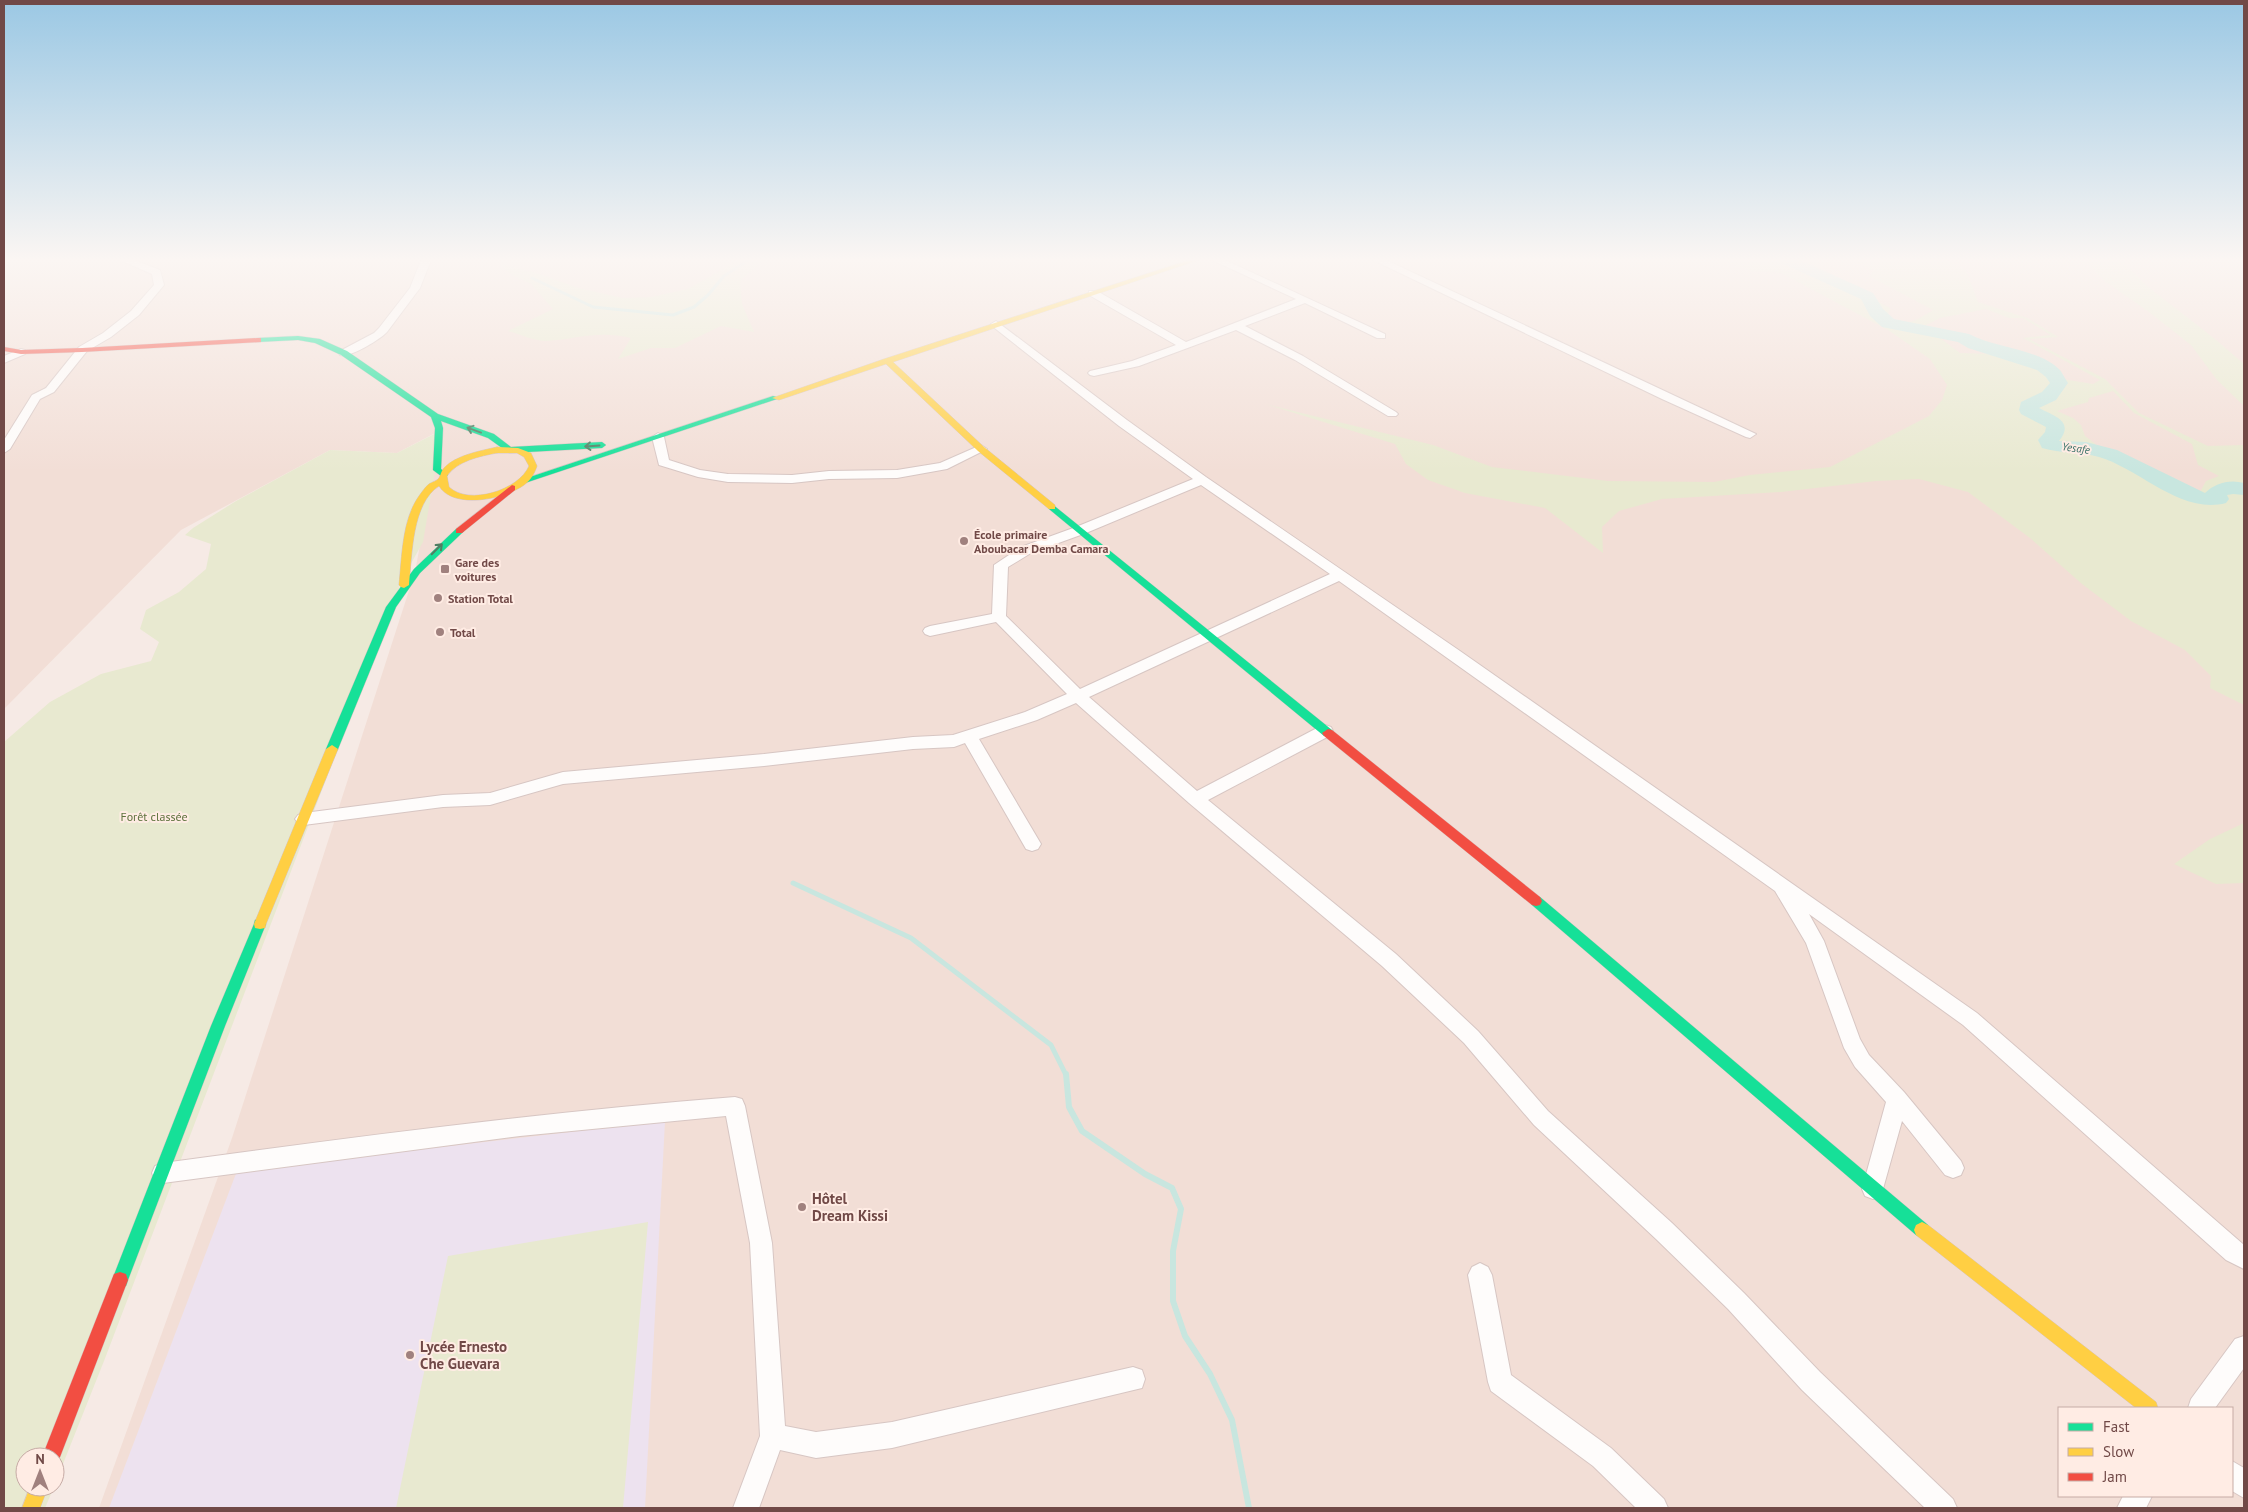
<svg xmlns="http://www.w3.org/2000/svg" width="2248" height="1512" font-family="'PT Sans',sans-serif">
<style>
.residential{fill:#f2ded6;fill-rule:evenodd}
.education{fill:#ede2ef}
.green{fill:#e8e9d0;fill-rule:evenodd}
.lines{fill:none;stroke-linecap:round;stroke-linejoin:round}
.stream-far2{stroke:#c8e6df;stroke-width:3}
.stream-far1{stroke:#c8e6df;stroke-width:5}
.stream{stroke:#c8e6df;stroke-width:6}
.river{fill:#c8e6df;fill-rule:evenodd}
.street-casing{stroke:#d7c6c3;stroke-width:2}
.fast-casing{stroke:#d6c5c2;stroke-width:1}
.slow-casing{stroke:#d6c5c2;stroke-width:1}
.jam-casing{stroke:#d6c5c2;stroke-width:1}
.street{fill:#fefcfb;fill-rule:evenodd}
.fast{fill:#16e098;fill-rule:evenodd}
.slow{fill:#ffcf43;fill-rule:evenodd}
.jam{fill:#f24e42;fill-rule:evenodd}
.oneway{stroke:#517e63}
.poi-dot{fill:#a0817e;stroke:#ffece4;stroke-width:2}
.labels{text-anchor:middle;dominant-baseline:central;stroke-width:4;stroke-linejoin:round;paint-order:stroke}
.far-water-label{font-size:11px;font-style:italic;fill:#397168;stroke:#ffece4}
.poi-label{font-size:12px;font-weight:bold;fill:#714947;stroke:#ffece4;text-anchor:start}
.park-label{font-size:12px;fill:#5e723d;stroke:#ffece4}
.near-poi-label{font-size:15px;font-weight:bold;fill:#714947;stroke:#ffece4;text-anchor:start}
</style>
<rect width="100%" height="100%" fill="#f6eae5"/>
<path class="residential" d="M 4,260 L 2244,260 L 2244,1508 L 99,1508 L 232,1138 L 415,572 L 441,430 L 397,453 L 330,450 L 181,530 L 4,709 ZM 2059,1408 L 2232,1408 L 2232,1496 L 2059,1496 Z"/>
<path class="education" d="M 665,1121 L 645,1508 L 109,1508 L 237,1171 Z"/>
<path class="green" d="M 739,260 L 764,260 L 740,281 L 742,304 L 754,332 L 721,326 L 675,348 L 651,348 L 618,359 L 631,338 C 598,330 578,339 546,341 C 534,341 520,334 508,331 L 553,309 L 531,284 L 512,275 L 500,264 L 537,273 L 578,288 L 623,298 L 651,297 L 688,289 Z
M 1721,260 L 1818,260 L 1818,269 L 1890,308 L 1887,317 C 1905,329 1917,320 1933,310 L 1869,276 L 1873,271 L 1854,260 L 1945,260 L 1966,270 L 1978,302 L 2027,318 L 2058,337 L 2029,339 L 2105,379 L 2139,413 L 2208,446 L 2244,445 L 2244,705 L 2210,688 L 2211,676 L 2185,650 L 2131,621 L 2082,584 L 2030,538 L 1968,492 L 1919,479 L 1876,481 L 1781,492 L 1662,499 L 1619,511 L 1602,527 L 1603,553 L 1545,508 L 1465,493 L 1428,480 L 1406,464 L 1395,444 L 1265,404 L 1433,445 L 1492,467 L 1608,481 L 1714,482 L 1750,475 L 1830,467 L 1929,416 L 1942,400 L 1947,385 L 1930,359 L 1888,330 L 1781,273 L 1751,271 ZM 1986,309 L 2009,318 L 2023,318 L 2051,335 L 2023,338 L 2100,380 L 2093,384 L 2050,377 L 2039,369 L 2020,361 L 1993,354 L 1960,353 L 1924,326 L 1940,318 ZM 2113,391 L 2134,413 L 2192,444 L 2198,465 L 2219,476 L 2206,481 L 2200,492 L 2193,490 L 2139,462 L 2098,446 L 2085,436 L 2081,425 L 2073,418 L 2057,411 L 2088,402 L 2089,398 Z
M 2121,260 L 2147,286 L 2215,339 L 2244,364 L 2244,406 L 2217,380 L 2191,345 L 2149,312 L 2106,282 L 2085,261 Z
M 442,430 L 423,542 L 403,578 L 104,1361 L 55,1484 L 55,1457 L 25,1457 L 25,1487 L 54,1487 L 45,1508 L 4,1508 L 4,742 L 50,702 L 101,674 L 151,661 L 159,642 L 140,629 L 146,610 L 179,592 L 206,569 L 211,544 L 185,535 L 193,528 L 236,501 L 330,450 L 397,453 Z
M 2244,823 L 2244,883 L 2216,884 L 2174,864 L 2210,839 Z
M 648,1222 L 623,1508 L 396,1508 L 448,1256 Z"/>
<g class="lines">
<path class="stream-far2" d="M 532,278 L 593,307 L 673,315 L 694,307 L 708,295 L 724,276 L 748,260"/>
<path class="stream-far1" d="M 793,883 L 911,938 L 1051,1045 L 1066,1075"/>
<path class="stream" d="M 1066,1074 L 1069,1107 L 1082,1131 L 1145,1174 L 1172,1188 L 1181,1209 L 1173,1251 L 1173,1301 L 1185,1336 L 1210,1374 L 1232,1420 L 1249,1508"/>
<path class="river" d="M 1779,260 L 1800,260 L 1873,293 L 1883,309 L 1894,319 L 1969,334 C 1995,348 2040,349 2060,370 C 2063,374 2065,379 2068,383 L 2056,400 L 2039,408 C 2054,416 2075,421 2059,441 L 2086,442 L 2117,450 L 2205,493 C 2215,483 2230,479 2244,483 L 2244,495 L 2233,494 L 2227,495 L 2229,499 L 2226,503 C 2181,515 2140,469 2099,457 C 2080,451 2061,454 2042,448 L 2038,440 L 2045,432 L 2046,427 L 2021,414 L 2019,410 L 2021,402 L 2042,392 L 2050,383 L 2046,377 L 2037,370 L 1968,348 L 1958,342 L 1882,327 L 1870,316 L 1861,299 L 1781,263 Z"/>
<defs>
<path id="street" d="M 120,260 L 134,260 L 160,270 L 164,285 L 139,315 L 111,337 L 87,351 L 54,392 L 40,399 L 10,449 L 4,453 L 4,440 L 32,395 L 46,388 L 79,347 L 103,333 L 131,311 L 154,285 L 152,274 Z
M 421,260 L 431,260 L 420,288 L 387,332 C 379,340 350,358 340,355 L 339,353 L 340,351 L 374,333 L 379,328 L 410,288 Z
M 1212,260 L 1225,260 L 1385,334 L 1385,338 L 1377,338 L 1305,303 L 1245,326 L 1303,356 L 1396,412 L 1398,414 L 1396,416 L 1388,416 L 1295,360 L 1236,330 L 1139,366 L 1094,376 L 1090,375 L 1088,373 L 1090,371 L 1132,361 L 1176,345 L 1089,295 L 1089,291 L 1097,291 L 1186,342 L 1296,299 Z
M 1373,260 L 1386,260 L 1756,434 L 1750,438 L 1746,437 L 1662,399 Z
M 996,321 L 1127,420 L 1206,477 L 1460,651 L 1977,1013 L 2244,1245 L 2244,1269 L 2226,1260 L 1963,1025 L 1809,914 L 1824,941 L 1860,1039 L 1869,1055 L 1904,1092 L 1961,1161 L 1964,1168 L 1961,1175 L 1953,1178 L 1945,1175 L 1902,1121 L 1881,1196 L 1873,1199 L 1865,1196 L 1862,1189 L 1886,1102 L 1855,1067 L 1844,1048 L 1806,943 L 1775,891 L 1339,581 L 1089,697 L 1197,791 L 1319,727 L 1325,725 L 1331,727 L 1333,731 L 1331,735 L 1208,800 L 1396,954 L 1478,1031 L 1548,1111 L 1672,1223 L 1744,1293 L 1820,1372 L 1953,1499 L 1957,1508 L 1925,1508 L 1802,1390 L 1728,1309 L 1656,1239 L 1534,1125 L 1464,1043 L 1382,966 L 1189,803 L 1076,703 L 1037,720 L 979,739 L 1041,844 L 1038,849 L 1032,851 L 1026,849 L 965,743 L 954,747 L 913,749 L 764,766 L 563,784 L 490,805 L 443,807 L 304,825 L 298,823 L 295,819 L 298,815 L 304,813 L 443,795 L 490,793 L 563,772 L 764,754 L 913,737 L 953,735 L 1025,712 L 1067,694 L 996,622 L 930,636 L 925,634 L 923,631 L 925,628 L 930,626 L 992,614 L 994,565 L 1021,547 L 1076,527 L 1193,479 L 1119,426 L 992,326 L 991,324 ZM 1201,485 L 1330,574 L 1080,689 L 1006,616 L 1008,567 L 1031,553 L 1086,533 Z
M 21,349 L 25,350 L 26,352 L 25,354 L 4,363 L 4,356 Z
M 658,433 L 664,437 L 669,460 L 700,470 L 728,474 L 792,475 L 829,471 L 897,470 L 940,463 L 981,445 L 987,449 L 947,469 L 897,478 L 829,479 L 792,483 L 728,482 L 698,477 L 659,465 L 652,437 Z
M 735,1097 L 742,1099 L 745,1106 L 772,1243 L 785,1426 L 816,1432 L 892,1422 L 1133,1367 L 1142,1370 L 1145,1379 L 1142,1388 L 892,1448 L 816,1458 L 780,1450 L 759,1508 L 733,1508 L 760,1436 L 750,1243 L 726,1116 L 520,1136 L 163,1183 L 155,1180 L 152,1173 L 155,1166 L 163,1163 C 353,1137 544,1112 735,1097 Z
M 1480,1263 L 1488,1267 L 1492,1275 L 1511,1375 L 1611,1448 L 1664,1499 L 1668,1508 L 1636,1508 L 1593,1466 L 1491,1391 L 1488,1382 L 1468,1275 L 1472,1267 Z
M 2244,1336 L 2244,1368 L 2215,1408 L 2188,1408 L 2191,1399 L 2235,1339 Z
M 2232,1461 L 2244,1468 L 2244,1498 L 2232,1491 Z
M 2123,1496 L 2152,1496 L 2146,1508 L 2117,1508 Z"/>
<path id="fast" d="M 298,336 L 320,339 L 347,351 L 438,414 L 494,434 L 511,447 L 602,442 L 606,445 L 602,448 L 509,453 L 488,438 L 441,421 L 443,428 L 441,469 L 448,474 L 447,476 L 441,476 L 433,470 L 435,428 L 431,417 L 341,355 L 315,343 L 298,340 L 258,342 L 254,340 L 258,338 Z
M 773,396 L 780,398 L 525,483 L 521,480 Z
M 1052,504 L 1332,730 L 1334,733 L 1332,736 L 1324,736 L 1049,509 L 1048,507 Z
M 459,528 L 464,531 L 462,533 L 420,573 L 396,607 L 338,749 L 336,752 L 328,752 L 326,749 L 386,607 L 414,569 L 456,529 Z
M 1536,896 L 1540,897 L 1928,1225 L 1930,1230 L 1928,1235 L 1922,1238 L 1916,1235 L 1532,905 L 1530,901 L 1532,897 Z
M 260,919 L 265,920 L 266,924 L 225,1026 L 128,1280 L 126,1286 L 120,1288 L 114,1286 L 112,1280 L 211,1026 L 254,924 L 255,920 Z"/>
<path id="slow" d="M 1189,260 L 1199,260 L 893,362 L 984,447 L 1055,505 L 1055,509 L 1049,509 L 978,451 L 886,364 L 779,400 L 772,398 L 884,359 Z
M 497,447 L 518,448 L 531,453 L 537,466 C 534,474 531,480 524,485 C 505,499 454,510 439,486 C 412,503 412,555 409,585 L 404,588 L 401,587 L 399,585 C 402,556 402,520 419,496 C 422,492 425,487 429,484 C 432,482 437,481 439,478 C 441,475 441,471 444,468 C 456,455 480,451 497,447 ZM 497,453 L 517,453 L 524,457 L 529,466 C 519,490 469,506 449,487 L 447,476 C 457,461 480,456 497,453 Z
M 332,745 L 338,749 L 266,924 L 265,928 L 260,929 L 255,928 L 254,924 L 326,749 Z
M 1922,1222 L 1928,1225 L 2156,1402 L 2158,1408 L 2136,1408 L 1916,1235 L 1914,1230 L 1916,1225 Z
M 30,1487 L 48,1487 L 40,1508 L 22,1508 Z"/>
<path id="jam" d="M 258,338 L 261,338 L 261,342 L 82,352 L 21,354 L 4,351 L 4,347 L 21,350 L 82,348 Z
M 512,485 L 515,486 L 515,490 L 462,533 L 456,533 L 456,529 Z
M 1328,729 L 1332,730 L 1540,897 L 1542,901 L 1540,905 L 1536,906 L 1532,905 L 1324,736 L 1322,733 Z
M 120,1272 L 126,1274 L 128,1280 L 60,1457 L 55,1464 L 55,1457 L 42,1457 L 114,1274 Z"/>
</defs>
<use href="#street" class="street-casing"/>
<use href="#fast" class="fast-casing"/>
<use href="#slow" class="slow-casing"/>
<use href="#jam" class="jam-casing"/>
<use href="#street" class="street"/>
<use href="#fast" class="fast"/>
<use href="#slow" class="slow"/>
<use href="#jam" class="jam"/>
</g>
<defs><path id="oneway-shaft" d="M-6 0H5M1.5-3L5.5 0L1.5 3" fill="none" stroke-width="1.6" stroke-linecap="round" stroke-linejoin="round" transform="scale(1.25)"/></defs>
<g class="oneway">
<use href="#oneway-shaft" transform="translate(474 430) rotate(-160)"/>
<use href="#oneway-shaft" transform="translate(592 446) rotate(176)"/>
<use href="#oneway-shaft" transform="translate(437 549) rotate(-45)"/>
</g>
<linearGradient id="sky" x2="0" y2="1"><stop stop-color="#9bc8e4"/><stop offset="0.55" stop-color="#fbf6f3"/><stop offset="1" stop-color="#fbf6f3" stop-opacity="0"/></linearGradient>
<rect width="2248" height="472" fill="url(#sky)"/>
<g class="poi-dot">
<circle cx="964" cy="541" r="5"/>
<rect x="440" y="564" width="10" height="10" rx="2.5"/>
<circle cx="438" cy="598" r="5"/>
<circle cx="440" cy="632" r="5"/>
<circle cx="802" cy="1207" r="5"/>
<circle cx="410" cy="1355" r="5"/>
</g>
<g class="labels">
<g class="far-water-label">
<text transform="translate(2076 448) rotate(8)">Yesafe</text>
</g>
<g class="poi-label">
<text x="974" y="534">École primaire<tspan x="974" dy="14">Aboubacar Demba Camara</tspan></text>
<text x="455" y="562">Gare des<tspan x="455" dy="14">voitures</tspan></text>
<text x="448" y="598">Station Total</text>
<text x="450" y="632">Total</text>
</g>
<g class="park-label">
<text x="154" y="816">Forêt classée</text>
</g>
<g class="near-poi-label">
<text x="812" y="1198">Hôtel<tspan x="812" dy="17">Dream Kissi</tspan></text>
<text x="420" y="1346">Lycée Ernesto<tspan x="420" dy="17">Che Guevara</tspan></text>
</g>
</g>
<rect width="2248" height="1512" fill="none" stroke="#714947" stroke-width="10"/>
<rect x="2058" y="1407" width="175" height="90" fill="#ffece4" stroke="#c6aba5"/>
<rect x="2068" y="1423" width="25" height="8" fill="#16e098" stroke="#c6aba5"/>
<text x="2103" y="1432" font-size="15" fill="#714947">Fast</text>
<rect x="2068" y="1448" width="25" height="8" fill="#ffcf43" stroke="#c6aba5"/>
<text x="2103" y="1457" font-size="15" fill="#714947">Slow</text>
<rect x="2068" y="1473" width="25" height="8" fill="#f24e42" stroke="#c6aba5"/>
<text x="2103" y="1482" font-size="15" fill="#714947">Jam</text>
<g transform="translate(40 1472)"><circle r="24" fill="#ffece4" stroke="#c6aba5"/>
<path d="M0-4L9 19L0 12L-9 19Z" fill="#a0817e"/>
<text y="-8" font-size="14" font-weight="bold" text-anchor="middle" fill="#714947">N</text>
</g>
</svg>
